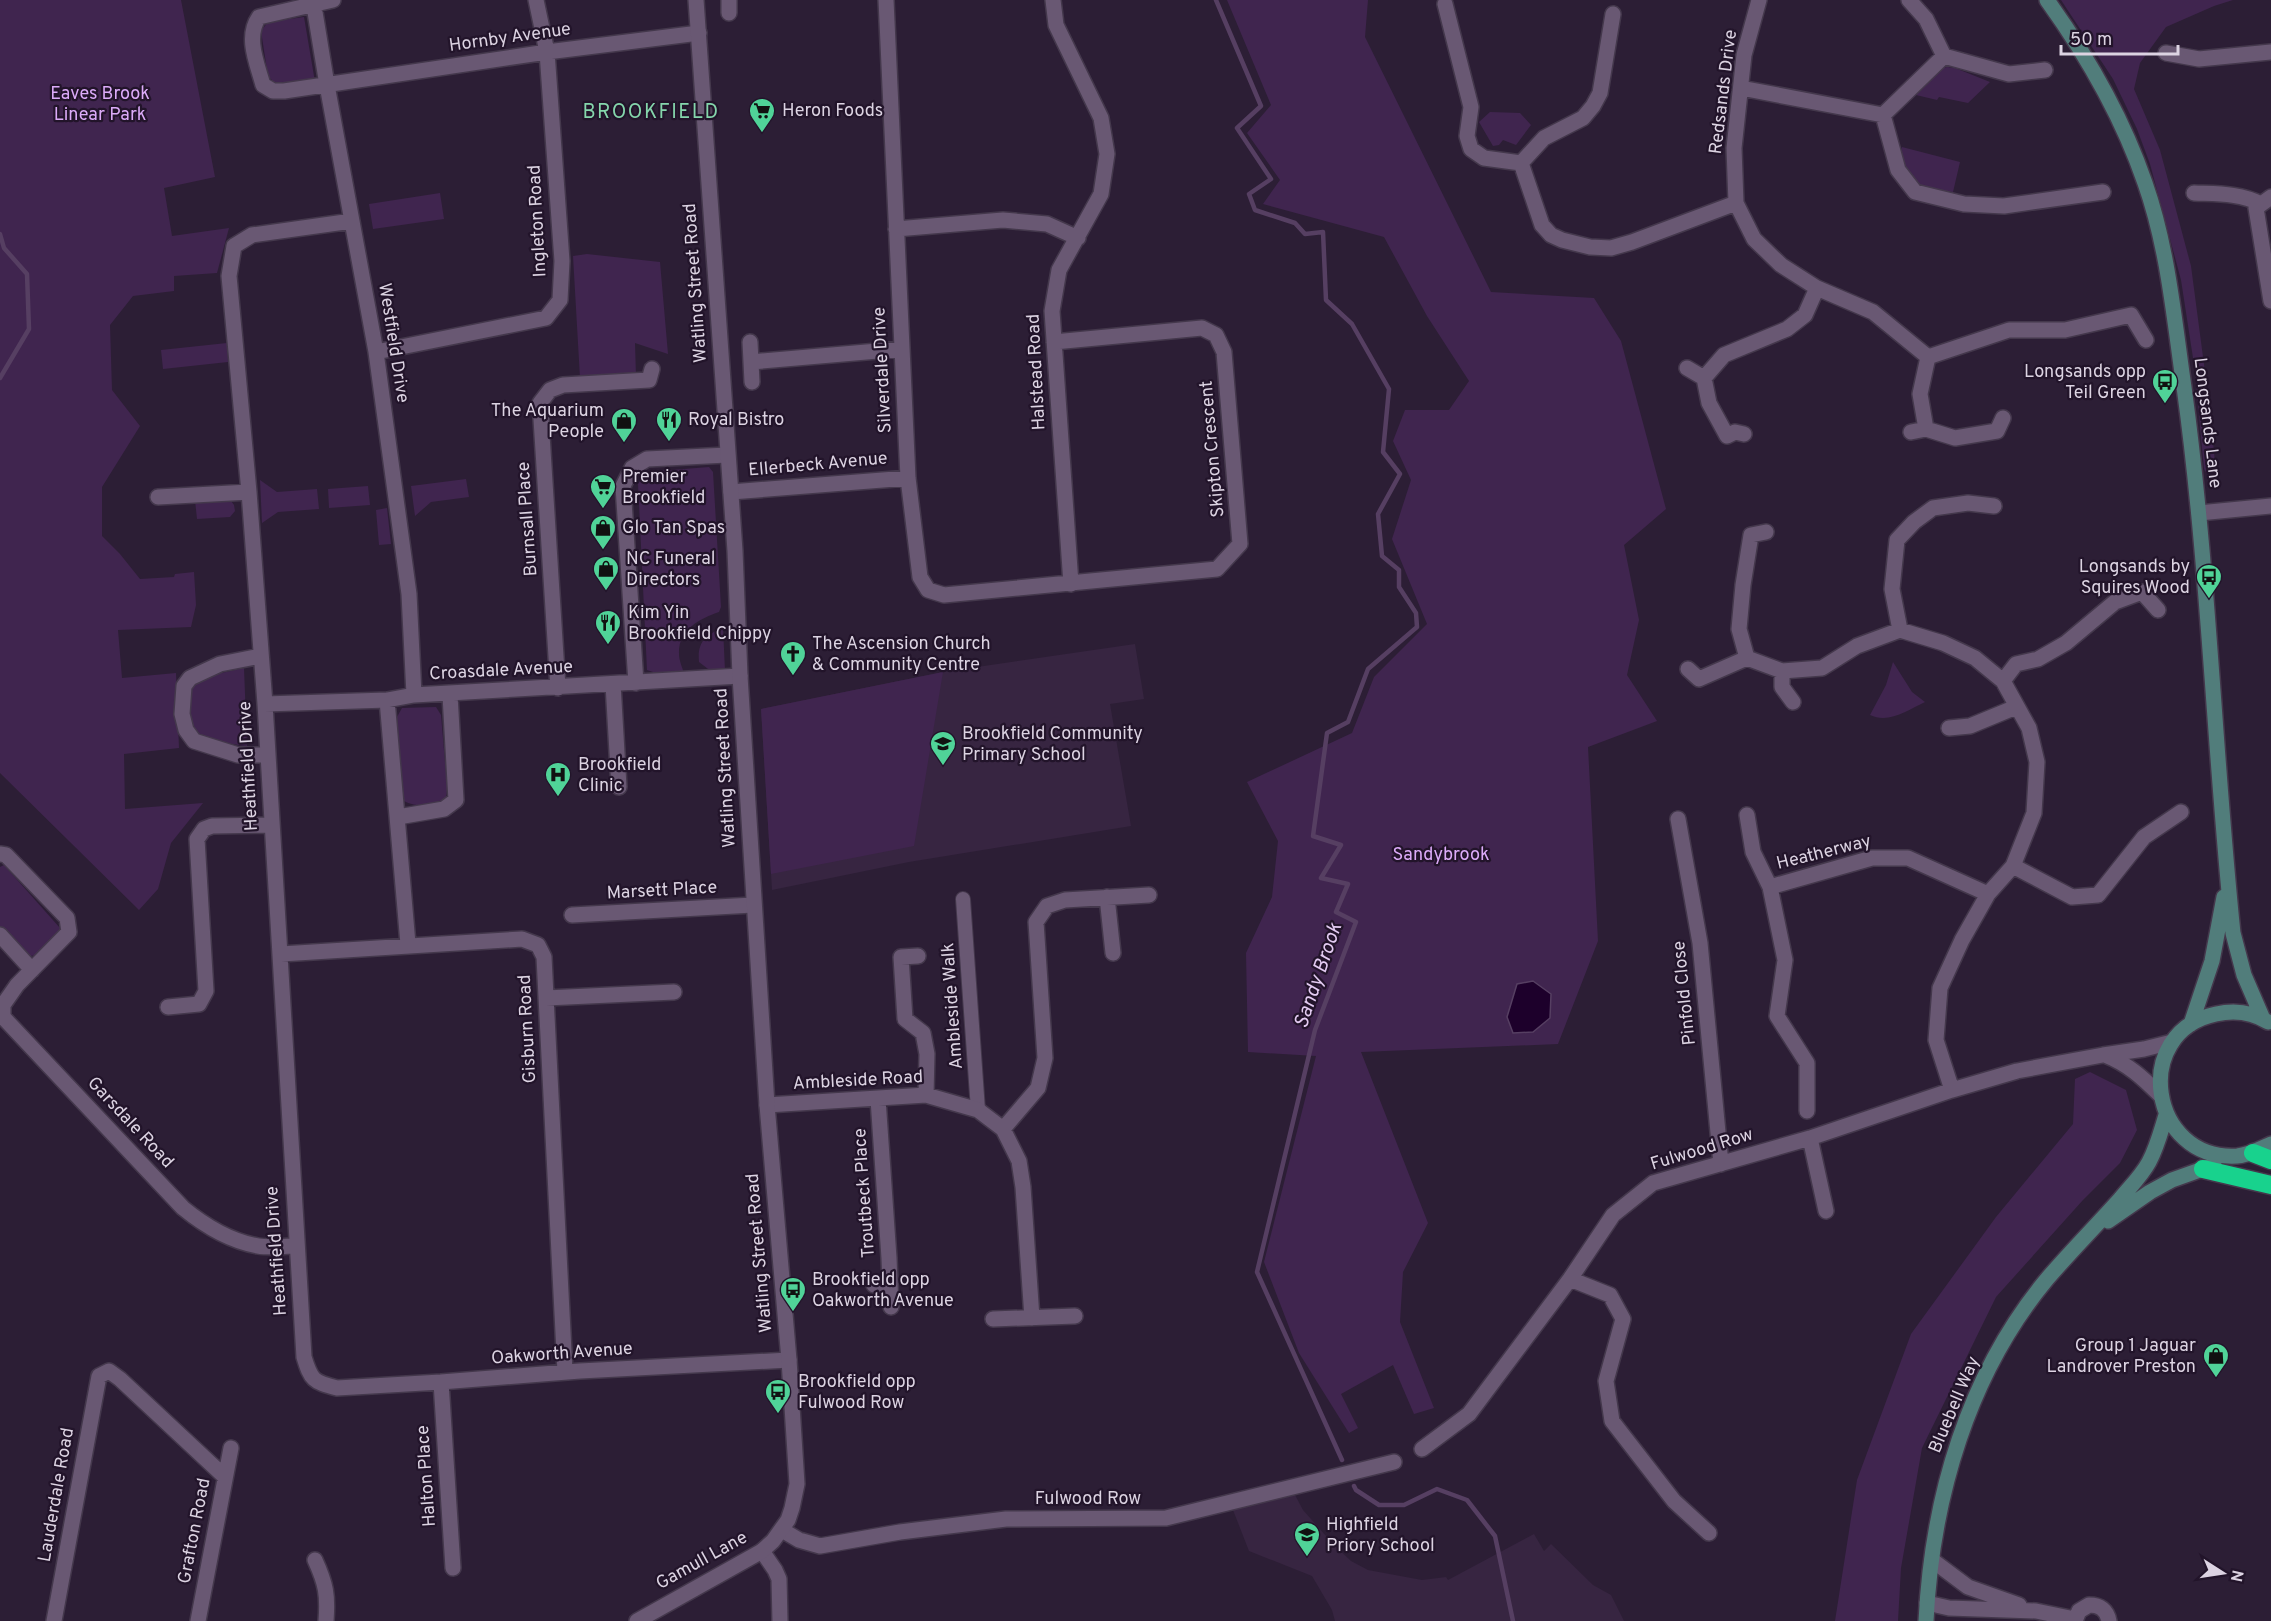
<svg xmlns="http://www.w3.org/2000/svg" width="2271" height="1621" font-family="Overpass,sans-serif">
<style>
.built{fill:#372541}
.green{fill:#40254f}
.water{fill:#1d002b;stroke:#563f62;stroke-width:1.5}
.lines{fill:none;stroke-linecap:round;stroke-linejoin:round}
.stream{stroke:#563f62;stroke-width:4.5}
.pedestrian-casing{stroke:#44384c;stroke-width:16}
.minor-casing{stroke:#44384c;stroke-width:18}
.tertiary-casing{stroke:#44384c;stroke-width:18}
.secondary-casing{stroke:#44384c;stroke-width:18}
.motorway-casing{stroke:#44384c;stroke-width:21}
.pedestrian{stroke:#695873;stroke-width:14}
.minor{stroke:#695873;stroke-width:15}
.tertiary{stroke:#695873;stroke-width:15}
.secondary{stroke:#517d7b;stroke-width:15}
.motorway{stroke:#18d28d;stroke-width:18}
.labels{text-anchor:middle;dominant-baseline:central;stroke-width:4.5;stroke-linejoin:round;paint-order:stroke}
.street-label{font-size:18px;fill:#dcd3e2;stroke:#22142a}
.park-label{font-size:18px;fill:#dcabf9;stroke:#22142a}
.poi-label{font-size:18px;fill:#dcd3e2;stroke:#22142a;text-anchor:start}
.neighbourhood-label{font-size:20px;letter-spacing:1.5px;fill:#85d6ac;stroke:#22142a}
.water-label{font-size:20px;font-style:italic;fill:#e3cbf2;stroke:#22142a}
</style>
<rect width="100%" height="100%" fill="#2c1e35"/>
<path class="built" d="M 1135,644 L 1144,699 L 1110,704 L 1131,826 L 909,862 L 772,890 L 761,709 L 943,672 Z
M 1295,1495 L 1303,1510 L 1334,1545 L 1351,1561 L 1368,1570 L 1422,1580 L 1446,1577 L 1448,1580 L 1534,1534 L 1544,1551 L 1551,1544 L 1593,1585 L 1611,1595 L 1624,1621 L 1335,1621 L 1332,1610 L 1312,1576 L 1249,1551 L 1233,1510 Z"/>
<path class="green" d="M 0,0 L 181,0 L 215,177 L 164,188 L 172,236 L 229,228 L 217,273 L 174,276 L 174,291 L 133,296 L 110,325 L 112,390 L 140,426 L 102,487 L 102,536 L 120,554 L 140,579 L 174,577 L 175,574 L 194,572 L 196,605 L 191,627 L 118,630 L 122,678 L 176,673 L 179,748 L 124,754 L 125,809 L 203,803 L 171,843 L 158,889 L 139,910 L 0,773 Z
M 1227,0 L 1368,0 L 1365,37 L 1491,292 L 1594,298 L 1621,341 L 1666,509 L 1624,545 L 1639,620 L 1627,675 L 1657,721 L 1588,747 L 1598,941 L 1558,1044 L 1361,1052 L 1428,1223 L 1403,1272 L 1400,1322 L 1434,1408 L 1414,1414 L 1393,1365 L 1341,1394 L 1358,1428 L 1349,1433 L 1299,1353 L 1264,1262 L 1316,1056 L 1248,1052 L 1246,953 L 1272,897 L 1278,841 L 1247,782 L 1352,733 L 1374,677 L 1427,624 L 1392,539 L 1411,480 L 1393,441 L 1405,410 L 1449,410 L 1469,381 L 1427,316 L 1384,237 L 1263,204 L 1280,180 L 1247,133 L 1271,105 Z
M 2061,0 L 2233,0 L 2214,6 L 2166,27 L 2140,63 L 2134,89 L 2160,150 L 2191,266 L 2210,410 L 2217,484 L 2213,483 L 2204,469 L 2195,371 L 2181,280 L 2150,164 L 2137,129 L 2113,79 Z
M 304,17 L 315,82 L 277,86 L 268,76 L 261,31 L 268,22 Z
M 1947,67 L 1955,68 L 1990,82 L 1968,103 L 1939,97 L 1937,100 L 1916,95 L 1912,91 L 1940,69 Z
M 1490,112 L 1520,113 L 1531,125 L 1516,145 L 1503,140 L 1499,145 L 1493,146 L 1479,122 Z
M 1902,147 L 1960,162 L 1953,192 C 1931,189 1914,190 1905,166 C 1902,159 1900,154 1902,147 Z
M 440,193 L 444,219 L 373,229 L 369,204 Z
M 587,254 L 660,262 L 668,354 L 635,343 L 636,376 L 580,378 L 573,256 Z
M 227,343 L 228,362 L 163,369 L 161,350 Z
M 709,467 L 713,472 L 721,607 L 719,612 C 699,619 678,630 679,654 C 679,660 682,667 684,673 L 659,674 L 647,670 L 638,484 L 646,472 Z
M 466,479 L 469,497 L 431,502 L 415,516 L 411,486 Z
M 260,480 L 277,492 L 317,489 L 319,509 L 278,512 L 262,523 Z
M 368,486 L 370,505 L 329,508 L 328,489 Z
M 195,500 L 231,501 L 234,505 L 235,511 L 230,517 L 197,519 Z
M 387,508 L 391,544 L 379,545 L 376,510 Z
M 723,627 L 725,671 L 712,672 L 699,662 C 697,641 706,636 723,627 Z
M 1893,662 L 1912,692 L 1925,702 C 1908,710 1889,724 1870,715 L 1886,685 Z
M 244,668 L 247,746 L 224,743 L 193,733 L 188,719 L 187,692 C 200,675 224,673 244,668 Z
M 943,672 L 914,846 L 771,874 L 761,709 Z
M 436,707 L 441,715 L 447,786 C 447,791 447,798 443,801 C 433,809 413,806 404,801 L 397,717 L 402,708 Z
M 4,865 L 60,928 L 58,937 L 40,955 L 30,956 L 0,926 L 0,867 Z
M 2090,1072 L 2126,1090 L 2137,1130 L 2120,1163 L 2083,1200 L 1996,1297 L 1922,1448 L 1901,1568 L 1898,1621 L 1835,1621 L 1857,1480 L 1911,1334 L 1996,1217 L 2073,1124 L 2075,1079 Z"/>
<path class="water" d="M 1533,981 L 1551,994 L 1550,1018 L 1533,1032 L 1513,1033 L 1507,1017 L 1517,984 Z"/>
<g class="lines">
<path class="stream" d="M 1216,0 L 1261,106 L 1237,128 L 1271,179 L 1249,194 L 1255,210 L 1295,223 L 1305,234 L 1323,232 L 1326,300 L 1352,324 L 1389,389 L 1383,452 L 1400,474 L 1378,514 L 1382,556 L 1399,570 L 1399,587 L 1416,613 L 1417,627 L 1368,669 L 1348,722 L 1327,733 L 1313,836 L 1341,845 L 1321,878 L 1348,884 L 1336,912 L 1356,922 L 1315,1030 L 1257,1272 L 1342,1460
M 0,234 L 4,248 L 27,274 L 29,329 L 0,378
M 1354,1486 L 1356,1490 L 1379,1505 L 1404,1505 L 1437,1489 L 1467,1500 L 1495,1536 L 1513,1621"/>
<defs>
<path id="pedestrian" d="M 963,899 L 978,1110"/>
<path id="minor" d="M 313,0 L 327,85 L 376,352 L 409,594 L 414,695
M 333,0 L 259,17 C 245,37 257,63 263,85 L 273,91 L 284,91 L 547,52 L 699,33
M 729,0 L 729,13
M 886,0 L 908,478 L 920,577 L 928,590 L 944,595 L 1217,569 L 1240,544 L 1224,352 L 1216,335 L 1202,328 L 1054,342
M 1053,0 L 1056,25 L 1101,118 L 1107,154 L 1101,194 L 1059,270 L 1052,311 L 1071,584
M 1759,0 L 1744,55 L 1734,148 L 1736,203 L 1754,239 L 1781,265 L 1817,288 L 1873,312 L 1928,357 L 2009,330 L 2065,330 L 2131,315 L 2146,340
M 1909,0 L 1926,19 L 1944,56 L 2009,74 L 2045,70
M 1445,4 L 1471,107 L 1467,136 L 1471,149 L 1484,158 L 1521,163
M 1613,14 L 1600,93 L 1593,106 L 1583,118 L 1544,138 L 1521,163 L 1542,225 L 1551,235 L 1562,240 L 1590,247 L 1611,248 L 1632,242 L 1736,203
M 2166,53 L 2199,59 L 2271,52
M 1741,88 L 1883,115 L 1944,56
M 1883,115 L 1898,170 L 1915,192 L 1964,204 L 2004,206 L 2103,192
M 2194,193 C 2217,194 2240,193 2261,204
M 2271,197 L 2256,208 L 2271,301
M 352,221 L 252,235 L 234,246 L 229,276 L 249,492 L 265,704 L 304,1357 C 311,1380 313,1382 337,1388 L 441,1382 L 580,1371 L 789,1360
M 896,229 L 1003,220 L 1047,224 L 1078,238
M 750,342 L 752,382
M 376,352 L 546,318 L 560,300 L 562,261 L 547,52 L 536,0
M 751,362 L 901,349
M 1687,368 L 1704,378 L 1709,403 L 1727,436 L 1735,432 L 1744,434
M 1704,378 L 1724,355 L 1787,329 L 1805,315 L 1817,288
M 1926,429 L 1920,394 L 1928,357
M 1911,432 L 1926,429 L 1955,438 L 1997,431 L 2003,418
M 731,492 L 908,478
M 158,497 L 249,492
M 2199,513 L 2271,506
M 1766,532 L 1751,535 L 1743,585 L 1739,629 L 1747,658 L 1782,671 L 1822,668 L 1857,646 L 1900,630 L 1943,643 L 1975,658 L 2003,681 L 2029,728 L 2037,762 L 2034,813 L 2013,866 L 1988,894 L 1962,940 L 1940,988 L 1936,1040 L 1952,1090
M 1900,630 L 1892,589 L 1897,540 L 1914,522 L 1933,508 L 1968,503 L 1994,506
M 261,656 L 220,664 L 190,678 L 184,686 L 182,714 L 186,730 L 194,741 L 238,755 L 267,755
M 1688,669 L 1699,679 L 1747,658
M 1782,671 L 1782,687 L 1793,702
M 2003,681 L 2016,664 L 2038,659 L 2066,643 L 2115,602 L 2142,592 L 2158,610
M 636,683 L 623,486 L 632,468 L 647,459 L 727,455
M 613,684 L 619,787
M 558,688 L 540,403 L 550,390 L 563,385 L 649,380 L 652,369
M 387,700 L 408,944
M 265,704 L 387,700 L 414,695 L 740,676
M 1949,728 L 1970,726 L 2016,707
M 1747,815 L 1753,852 L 1770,887 L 1785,960 L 1777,1016 L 1807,1063 L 1807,1111
M 398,817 L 444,809 L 456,800 L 450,695
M 1678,819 L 1700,943 L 1721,1164
M 0,854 L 6,855 L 67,918 L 69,932 L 17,985 L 3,1005 L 3,1017 L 183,1208 C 205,1226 229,1241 258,1246 C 270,1248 284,1246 296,1246
M 2013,866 L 2072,897 L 2098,895 L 2144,837 L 2181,812
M 1770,887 L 1872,858 L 1908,858 L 1988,894
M 1107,897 L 1113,953
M 572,915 L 753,905
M 0,935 L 32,970
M 281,954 L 522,939 L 538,945 L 544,957 L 565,1372
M 918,956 L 901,957 L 905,1019 L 923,1033 L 927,1054 L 926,1095
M 546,998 L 674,992
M 168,1007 L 199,1004 L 206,991 L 197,839 L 204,829 L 212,826 L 272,825
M 2105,1055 C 2128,1064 2143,1078 2160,1095
M 878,1099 L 889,1258 L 891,1307
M 767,1105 L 926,1095 L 978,1110 L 1003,1129 L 1019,1161 L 1023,1187 L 1032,1318
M 1003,1129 L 1038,1088 L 1045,1058 L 1036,922 L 1047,906 L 1065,900 L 1149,895
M 1810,1138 L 1826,1211
M 1570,1279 L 1610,1295 L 1623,1319 L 1606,1381 L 1612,1421 L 1674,1501 L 1709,1533
M 874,1285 L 889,1285
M 993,1319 L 1075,1316
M 441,1382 L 453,1568
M 1422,1449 L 1469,1414 L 1570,1279 L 1613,1215 L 1653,1183 L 1810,1138 L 1952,1090 L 2017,1071 L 2103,1055 L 2144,1049 L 2172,1042
M 782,1530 L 799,1540 L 820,1546 L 900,1532 L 1006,1519 L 1166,1518 L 1394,1462
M 762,1551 L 775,1570 L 779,1579 L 780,1621
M 315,1560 C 326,1584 328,1595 326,1621
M 1932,1560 L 1968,1587 L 2019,1605
M 1927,1603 L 1949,1608 L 2036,1611 L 2075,1619
M 54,1621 L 99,1376 L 109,1371 L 120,1379 L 225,1477
M 198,1621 L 231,1448
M 2075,1621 L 2079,1611 L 2089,1605 C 2100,1605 2107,1610 2109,1621"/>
<path id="tertiary" d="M 637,1621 L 762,1551 L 773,1541 L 788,1520 L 792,1508 L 797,1484 L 789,1360 L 767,1105 L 740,676 L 735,551 L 696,0"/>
<path id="secondary" d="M 2047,0 C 2088,57 2122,116 2145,183 C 2168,248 2174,319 2184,387 C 2209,568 2214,751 2233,933 L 2244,975 L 2263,1019
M 2268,1022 C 2252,1012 2234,1010 2216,1014 C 2130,1032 2149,1161 2237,1156 C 2249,1155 2260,1149 2271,1144
M 2191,1024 L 2212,961 L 2224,897
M 2108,1221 L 2150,1192 L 2172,1180 L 2214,1165
M 1926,1621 C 1932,1498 1968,1374 2047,1279 C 2071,1251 2097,1225 2121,1198 C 2131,1186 2142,1175 2149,1162 C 2157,1147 2161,1131 2166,1115"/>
<path id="motorway" d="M 2253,1153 L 2271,1160
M 2203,1169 L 2271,1185"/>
</defs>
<use href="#pedestrian" class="pedestrian-casing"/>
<use href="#minor" class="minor-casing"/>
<use href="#tertiary" class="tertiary-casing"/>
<use href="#secondary" class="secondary-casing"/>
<use href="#motorway" class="motorway-casing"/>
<use href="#pedestrian" class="pedestrian"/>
<use href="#minor" class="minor"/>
<use href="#tertiary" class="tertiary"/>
<use href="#secondary" class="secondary"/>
<use href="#motorway" class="motorway"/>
</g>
<defs>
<symbol id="supermarket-pin" viewBox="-11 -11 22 30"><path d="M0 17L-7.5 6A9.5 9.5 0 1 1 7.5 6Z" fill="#50d398" stroke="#22142a"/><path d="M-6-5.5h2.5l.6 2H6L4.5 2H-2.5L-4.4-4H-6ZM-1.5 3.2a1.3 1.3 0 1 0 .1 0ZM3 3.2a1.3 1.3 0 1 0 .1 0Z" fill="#111"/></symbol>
<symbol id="bus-pin" viewBox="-11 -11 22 30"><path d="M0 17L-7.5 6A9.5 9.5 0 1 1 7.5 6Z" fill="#50d398" stroke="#22142a"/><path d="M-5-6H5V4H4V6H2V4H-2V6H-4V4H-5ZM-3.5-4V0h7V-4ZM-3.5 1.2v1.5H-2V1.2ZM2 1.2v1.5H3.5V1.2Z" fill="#111"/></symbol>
<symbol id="restaurant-pin" viewBox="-11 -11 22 30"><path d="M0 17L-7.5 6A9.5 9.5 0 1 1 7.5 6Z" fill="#50d398" stroke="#22142a"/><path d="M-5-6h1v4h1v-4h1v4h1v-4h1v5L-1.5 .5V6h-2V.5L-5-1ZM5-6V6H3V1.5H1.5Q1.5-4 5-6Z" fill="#111"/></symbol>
<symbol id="shop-pin" viewBox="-11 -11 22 30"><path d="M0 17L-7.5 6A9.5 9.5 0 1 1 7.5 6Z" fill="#50d398" stroke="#22142a"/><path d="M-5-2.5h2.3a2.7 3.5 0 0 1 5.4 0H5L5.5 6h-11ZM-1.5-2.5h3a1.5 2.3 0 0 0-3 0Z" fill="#111"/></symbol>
<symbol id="church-pin" viewBox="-11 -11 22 30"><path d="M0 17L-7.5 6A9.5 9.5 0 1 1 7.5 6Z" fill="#50d398" stroke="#22142a"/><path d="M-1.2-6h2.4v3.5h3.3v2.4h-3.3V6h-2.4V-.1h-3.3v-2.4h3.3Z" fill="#111"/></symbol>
<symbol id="school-pin" viewBox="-11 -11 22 30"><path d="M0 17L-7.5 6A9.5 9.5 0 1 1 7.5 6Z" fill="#50d398" stroke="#22142a"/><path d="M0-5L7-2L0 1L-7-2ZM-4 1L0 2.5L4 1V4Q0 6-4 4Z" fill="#111"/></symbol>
<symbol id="hospital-pin" viewBox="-11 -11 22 30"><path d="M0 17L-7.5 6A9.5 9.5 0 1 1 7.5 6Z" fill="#50d398" stroke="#22142a"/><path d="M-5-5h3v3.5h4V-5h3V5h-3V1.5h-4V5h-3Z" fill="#111"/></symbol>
</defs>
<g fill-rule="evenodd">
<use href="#supermarket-pin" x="747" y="96" width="30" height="40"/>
<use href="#bus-pin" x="2150" y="367" width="30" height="40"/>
<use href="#restaurant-pin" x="654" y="405" width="30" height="40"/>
<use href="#shop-pin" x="609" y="406" width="30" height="40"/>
<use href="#supermarket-pin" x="588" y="472" width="30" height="40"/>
<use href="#shop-pin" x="588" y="513" width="30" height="40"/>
<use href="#shop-pin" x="591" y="554" width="30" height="40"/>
<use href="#bus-pin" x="2194" y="562" width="30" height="40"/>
<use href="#restaurant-pin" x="593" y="608" width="30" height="40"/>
<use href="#church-pin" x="778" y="639" width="30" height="40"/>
<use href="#school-pin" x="928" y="729" width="30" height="40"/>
<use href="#hospital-pin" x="543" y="760" width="30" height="40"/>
<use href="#bus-pin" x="778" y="1275" width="30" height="40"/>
<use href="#shop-pin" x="2201" y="1341" width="30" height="40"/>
<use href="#bus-pin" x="763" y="1377" width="30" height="40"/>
<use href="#school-pin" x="1292" y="1520" width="30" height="40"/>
</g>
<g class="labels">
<g class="street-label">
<text transform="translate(510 38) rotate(-8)">Hornby Avenue</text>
<text transform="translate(1724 92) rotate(-83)">Redsands Drive</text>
<text transform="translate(538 221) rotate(-93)">Ingleton Road</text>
<text transform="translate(696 283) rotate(-94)">Watling Street Road</text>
<text transform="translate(393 343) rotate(81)">Westfield Drive</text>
<text transform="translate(883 370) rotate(-93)">Silverdale Drive</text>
<text transform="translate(1037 372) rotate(-93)">Halstead Road</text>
<text transform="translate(2207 423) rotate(83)">Longsands Lane</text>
<text transform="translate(1213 449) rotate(-95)">Skipton Crescent</text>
<text transform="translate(818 465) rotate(-5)">Ellerbeck Avenue</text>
<text transform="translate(528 519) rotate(-94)">Burnsall Place</text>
<text transform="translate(501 671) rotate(-3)">Croasdale Avenue</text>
<text transform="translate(249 766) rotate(-93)">Heathfield Drive</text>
<text transform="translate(726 768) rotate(-93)">Watling Street Road</text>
<text transform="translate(1824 853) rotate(-14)">Heatherway</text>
<text transform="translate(662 891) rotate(-3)">Marsett Place</text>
<text transform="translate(1685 993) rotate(-96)">Pinfold Close</text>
<text transform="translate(953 1006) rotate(-94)">Ambleside Walk</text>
<text transform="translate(528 1029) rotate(-93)">Gisburn Road</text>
<text transform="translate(858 1081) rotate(-3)">Ambleside Road</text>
<text transform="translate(130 1123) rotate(47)">Garsdale Road</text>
<text transform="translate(1702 1150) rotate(-17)">Fulwood Row</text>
<text transform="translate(865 1193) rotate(-94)">Troutbeck Place</text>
<text transform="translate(277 1251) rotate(-94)">Heathfield Drive</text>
<text transform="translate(760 1253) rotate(-95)">Watling Street Road</text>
<text transform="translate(562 1354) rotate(-4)">Oakworth Avenue</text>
<text transform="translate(1955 1405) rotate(-67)">Bluebell Way</text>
<text transform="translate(427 1476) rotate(-94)">Halton Place</text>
<text transform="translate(57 1495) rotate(-80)">Lauderdale Road</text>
<text x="1088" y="1499">Fulwood Row</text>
<text transform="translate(195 1531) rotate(-79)">Grafton Road</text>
<text transform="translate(702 1561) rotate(-29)">Gamull Lane</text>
</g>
<g class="park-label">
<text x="100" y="94">Eaves Brook<tspan x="100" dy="21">Linear Park</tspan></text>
<text x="1441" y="855">Sandybrook</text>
</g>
<g class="poi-label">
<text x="782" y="111">Heron Foods</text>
<text x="2146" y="372" text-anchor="end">Longsands opp<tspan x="2146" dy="21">Teil Green</tspan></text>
<text x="604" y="411" text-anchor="end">The Aquarium<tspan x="604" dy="21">People</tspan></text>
<text x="688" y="420">Royal Bistro</text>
<text x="622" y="477">Premier<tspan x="622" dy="21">Brookfield</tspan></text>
<text x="622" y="528">Glo Tan Spas</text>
<text x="626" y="559">NC Funeral<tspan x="626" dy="21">Directors</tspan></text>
<text x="2190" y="567" text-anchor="end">Longsands by<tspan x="2190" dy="21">Squires Wood</tspan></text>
<text x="628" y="613">Kim Yin<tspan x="628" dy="21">Brookfield Chippy</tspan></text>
<text x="812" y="644">The Ascension Church<tspan x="812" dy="21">&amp; Community Centre</tspan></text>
<text x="962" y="734">Brookfield Community<tspan x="962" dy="21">Primary School</tspan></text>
<text x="578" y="765">Brookfield<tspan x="578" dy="21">Clinic</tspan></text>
<text x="812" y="1280">Brookfield opp<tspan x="812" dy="21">Oakworth Avenue</tspan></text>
<text x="2196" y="1346" text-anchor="end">Group 1 Jaguar<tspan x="2196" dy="21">Landrover Preston</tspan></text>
<text x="798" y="1382">Brookfield opp<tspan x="798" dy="21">Fulwood Row</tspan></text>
<text x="1326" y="1525">Highfield<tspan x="1326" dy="21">Priory School</tspan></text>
</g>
<g class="neighbourhood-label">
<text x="651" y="113">BROOKFIELD</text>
</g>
<g class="water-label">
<text transform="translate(1319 976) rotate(-71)">Sandy Brook</text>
</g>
</g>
<g transform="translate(2223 1573) rotate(102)" stroke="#22142a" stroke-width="4.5" paint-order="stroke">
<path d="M0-4.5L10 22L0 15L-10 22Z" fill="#dcd3e2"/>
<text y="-9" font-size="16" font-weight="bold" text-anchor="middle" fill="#dcd3e2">N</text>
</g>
<path d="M2061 45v9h117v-9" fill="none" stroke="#dcd3e2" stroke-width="3"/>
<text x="2070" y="45" font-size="18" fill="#dcd3e2" stroke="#22142a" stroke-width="4.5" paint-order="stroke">50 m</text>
</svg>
